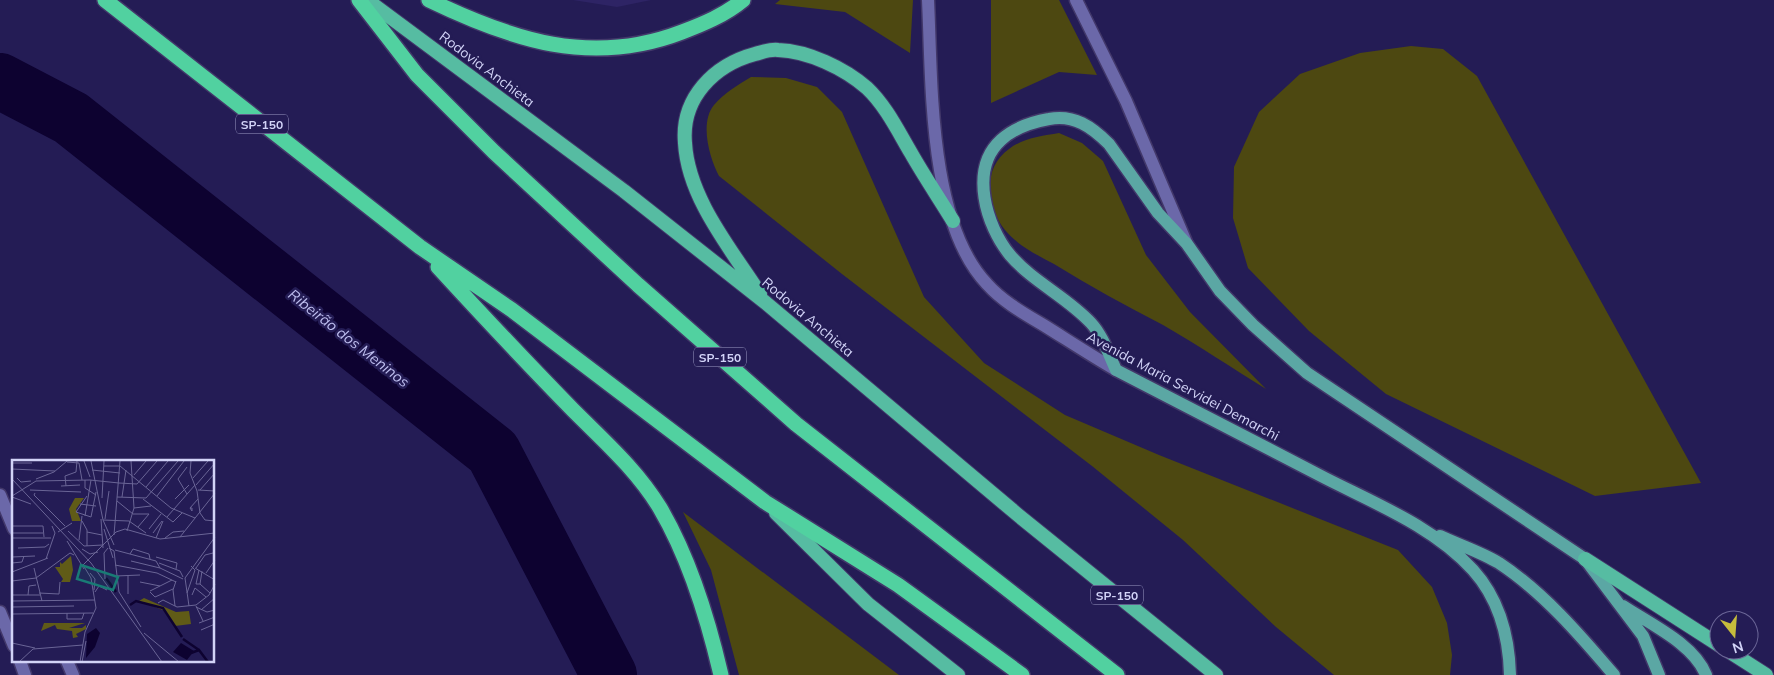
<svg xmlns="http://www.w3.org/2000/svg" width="1774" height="675" font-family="Mulish,sans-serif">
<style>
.built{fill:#2e2465}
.green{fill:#4d4811}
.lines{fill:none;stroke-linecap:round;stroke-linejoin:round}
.river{stroke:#0d0230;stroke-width:56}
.tertiary-casing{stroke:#42386a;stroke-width:15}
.secondary-casing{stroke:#42386a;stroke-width:15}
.primary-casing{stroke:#42386a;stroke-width:15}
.trunk-casing{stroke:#42386a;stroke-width:16}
.motorway-casing{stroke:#42386a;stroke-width:18}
.tertiary{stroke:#6b68a9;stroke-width:12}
.secondary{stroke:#6b68a9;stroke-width:12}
.primary{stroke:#5ba7a4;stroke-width:12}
.trunk{stroke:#56bca2;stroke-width:14}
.motorway{stroke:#51d1a0;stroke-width:15}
.labels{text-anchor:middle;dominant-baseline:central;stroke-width:5;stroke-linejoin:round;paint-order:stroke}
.shield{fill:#241c55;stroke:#9e9cc6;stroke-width:1}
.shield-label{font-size:12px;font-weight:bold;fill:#d2d3f7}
.street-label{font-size:14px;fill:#d2d3f7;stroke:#241c55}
.water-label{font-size:15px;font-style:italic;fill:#bebeef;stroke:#241c55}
.inset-river{fill:none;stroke:#0d0230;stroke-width:2.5}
.inset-road{fill:none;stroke:#6a6596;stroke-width:1}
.view{fill:#197b75;fill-opacity:0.15;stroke:#197b75;stroke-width:2.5}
.inset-edge{fill:none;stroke:#d2d3f7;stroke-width:2.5}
</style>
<rect width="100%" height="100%" fill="#241c55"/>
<path class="built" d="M 573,0 L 651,0 L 617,7 Z"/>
<path class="green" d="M 780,0 L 913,0 L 910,53 L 845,12 L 775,4 Z
M 991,0 L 1059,0 L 1097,75 L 1059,72 L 991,103 Z
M 1411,46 L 1443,49 L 1477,76 L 1701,483 L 1595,496 L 1386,394 L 1309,331 L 1248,268 L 1233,218 L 1234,167 L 1259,112 L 1300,74 L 1360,53 Z
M 751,77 L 786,78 L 817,87 L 842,112 L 924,297 L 984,363 L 1065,415 L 1159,455 L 1398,550 L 1432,587 L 1447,623 L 1452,655 L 1450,675 L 1334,675 L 1276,627 L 1183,540 L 1092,466 L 842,274 L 719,176 C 710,159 699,123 714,105 C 724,93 738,85 751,77 Z
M 1059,133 L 1082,143 L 1103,161 L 1146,255 L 1190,312 L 1266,389 C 1232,368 1198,345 1163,325 C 1126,306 1090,286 1054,264 C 1037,255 1017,245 1005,230 C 986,206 982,168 1009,149 C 1023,138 1042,136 1059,133 Z
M 683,512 L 899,675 L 739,675 L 711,570 Z"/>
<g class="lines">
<path class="river" d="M 0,81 L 71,118 L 493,452 L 609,675"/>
<defs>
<path id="tertiary" d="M 0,495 L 14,529
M 0,612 L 14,646
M 20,661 L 25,675
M 67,661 L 73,675"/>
<path id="secondary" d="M 928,0 C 932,81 928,222 987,284 C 1003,302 1025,314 1045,326 C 1069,341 1092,356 1116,370
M 1076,0 L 1126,101 L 1186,242"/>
<path id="primary" d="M 1440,536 C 1459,545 1481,552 1499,563 C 1543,592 1580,635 1614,675
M 1623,606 C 1650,624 1694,644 1706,675
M 1510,675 C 1509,636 1500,600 1473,570 C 1434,527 1376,504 1325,478 C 1256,442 1186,406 1116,370 C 1109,355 1103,336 1091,323 C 1067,297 1033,282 1010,255 C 986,226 969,169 1001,140 C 1014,128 1032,122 1049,119 C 1074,114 1092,127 1109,144 L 1158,213 L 1187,244 L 1220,291 L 1253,325 L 1307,373 L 1585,559 L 1643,636 L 1659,675"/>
<path id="trunk" d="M 367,0 L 624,191 L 766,303 L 1018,515 L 1216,675
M 760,294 C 731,249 688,198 685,143 C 681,98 714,65 755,54 C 763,52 770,49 778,50 C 808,51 844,68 867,88 C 886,106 898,131 911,153 C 924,176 939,198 953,221
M 776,513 L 868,604 L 958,675
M 1585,559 L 1719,645
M 1727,650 L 1766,675"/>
<path id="motorway" d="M 105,0 L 420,247 L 512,310 L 765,502 L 898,585 L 1022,675
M 359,0 L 417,75 L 494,152 L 638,285 L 796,424 L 1117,675
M 429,0 C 512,40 591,67 682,32 C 703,24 725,15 743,0
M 438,267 C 482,315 527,363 573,410 C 604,441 637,470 660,508 C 690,559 708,619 721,675"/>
</defs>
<use href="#tertiary" class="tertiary-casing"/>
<use href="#secondary" class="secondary-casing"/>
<use href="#primary" class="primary-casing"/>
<use href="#trunk" class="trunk-casing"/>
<use href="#motorway" class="motorway-casing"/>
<use href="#tertiary" class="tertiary"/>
<use href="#secondary" class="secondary"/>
<use href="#primary" class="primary"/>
<use href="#trunk" class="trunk"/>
<use href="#motorway" class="motorway"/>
</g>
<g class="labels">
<g class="shield">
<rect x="236" y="114.5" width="52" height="19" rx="4"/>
<rect x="694" y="347.5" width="52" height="19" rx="4"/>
<rect x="1091" y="585.5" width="52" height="19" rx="4"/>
</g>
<g class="shield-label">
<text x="262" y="124">SP-150</text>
<text x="720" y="357">SP-150</text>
<text x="1117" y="595">SP-150</text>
</g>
<g class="street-label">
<text transform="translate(487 69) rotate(37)">Rodovia Anchieta</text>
<text transform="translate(808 317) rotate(40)">Rodovia Anchieta</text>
<text transform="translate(1183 386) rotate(28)">Avenida Maria Servidei Demarchi</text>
</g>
<g class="water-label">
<text transform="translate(349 338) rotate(38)">Ribeirão dos Meninos</text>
</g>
</g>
<g transform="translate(12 460)">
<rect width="202" height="202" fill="#241c55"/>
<path d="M 63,38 L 72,38 L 64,49 L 69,61 L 60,61 L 57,49 ZM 59,96 L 61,110 L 58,122 L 49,122 L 51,119 L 43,107 L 48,107 L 48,102 L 50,104 ZM 132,138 L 164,152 L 177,151 L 179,164 L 163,166 L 151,150 L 127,141 ZM 32,163 L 73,163 L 57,168 L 70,168 L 74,165 L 74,169 L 64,174 L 66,177 L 61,178 L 60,171 L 45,169 L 43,165 L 29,171 Z" fill="#605b17"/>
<path d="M 84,168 L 88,173 L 83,187 L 74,198 L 75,174 ZM 169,183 L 182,191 L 175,200 L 161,192 Z" fill="#0d0230"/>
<path class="inset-river" d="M 94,118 L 104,132M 118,145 L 124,141 L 151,148 L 170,177M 171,179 L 187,190M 179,193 L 187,190 L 196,202"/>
<path class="inset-road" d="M 72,1 L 78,17M 79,1 L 91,60 L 102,85M 179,1 L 178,13 L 185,31 L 188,53 L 193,60 L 203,61M 55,2 L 67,3 L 70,20M 0,3 L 20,3M 92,6 L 108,6 L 159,48 L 183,58M 175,7 L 166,19 L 175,34M 0,9 L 43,11M 80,10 L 108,13M 122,15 L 134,1M 5,18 L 9,22 L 19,21M 181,18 L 196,1M 0,19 L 79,103 L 150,202M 24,19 L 42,12 L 55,1M 73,20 L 73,28 L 84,35M 107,23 L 125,24 L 145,1M 184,25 L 203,3M 49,26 L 68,25M 54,26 L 53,16 L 64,12 L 65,1M 134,27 L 156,1M 18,30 L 69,32M 186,30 L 203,31M 188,30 L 203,13M 23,33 L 22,35 L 53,66M 0,36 L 24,21 L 78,20 L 107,23M 75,36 L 64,52 L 79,57 L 84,32M 145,36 L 172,1M 0,37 L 19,44M 105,37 L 134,38 L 166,1M 110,37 L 114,10M 90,38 L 92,1M 131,39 L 161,62 L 170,53M 163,39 L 177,25M 105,41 L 121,54 L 137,54M 68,44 L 84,46M 122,48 L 139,46M 178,48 L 180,51 L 180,48 L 178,48 L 186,39M 73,56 L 79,20M 155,57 L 183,25M 89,59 L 91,88M 93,59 L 97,31M 91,60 L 117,61 L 134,73M 70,61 L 75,70 L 75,86M 0,66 L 31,66 L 32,77M 126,67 L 137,54M 92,69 L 101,98M 137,69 L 149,54M 56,71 L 72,86 L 91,85M 115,71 L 122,48 L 119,1M 46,72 L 60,63M 75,72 L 90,75M 0,73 L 31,73M 141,73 L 150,61M 102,75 L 108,1M 168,77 L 203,33M 0,78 L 39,78M 144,78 L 151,61M 153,78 L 161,72 L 172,71M 67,80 L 70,56M 55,81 L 72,109M 6,88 L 33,87 L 37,84M 97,88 L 102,91 L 107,132 L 129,167M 70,89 L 78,94 L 86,92M 103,90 L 144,101 L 148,108M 118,94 L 121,89 L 137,94 L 138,99M 0,97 L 23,96M 144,97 L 165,103 L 164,109M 34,99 L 43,73 L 40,66M 119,101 L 148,108 L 171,119M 0,103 L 10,102 L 12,96M 147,103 L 168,111 L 171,117M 103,105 L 145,113 L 164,122M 22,108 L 30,141M 183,108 L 203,120M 184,108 L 193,95 L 201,93M 187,110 L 184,124 L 188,124M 190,111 L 188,124 L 198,133M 0,112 L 36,98M 78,113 L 83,119 L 82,130M 194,113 L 203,100M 104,116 L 128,115M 173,118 L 203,77M 173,118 L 177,146M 93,119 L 92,93 L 96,88M 0,121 L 24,118 L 58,93 L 62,95M 128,122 L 148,126M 138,131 L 160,120M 83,132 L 87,126 L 95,130M 138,132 L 143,137 L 161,129M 27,133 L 47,134 L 48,122M 175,133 L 183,110 L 179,106M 116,134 L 116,115M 0,135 L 28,135M 16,135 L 17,126 L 24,125M 180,135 L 183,128 L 194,137M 0,141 L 83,140M 146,143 L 151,140 L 165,147 L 184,145 L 197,135 L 203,124M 163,146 L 161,130 L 164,121M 184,146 L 191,161M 0,147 L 62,146M 184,147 L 195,152 L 203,150M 189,150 L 203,138M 55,153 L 55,159 L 70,159 L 72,153M 0,154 L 81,153M 187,163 L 203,157M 189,170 L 203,164M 132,173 L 167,202M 0,183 L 23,188M 7,202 L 21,189 L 71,185M 68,202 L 73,172 L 84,148 L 79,118 L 71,105 L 104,72 L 113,69 L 148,79 L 203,73M 70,202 L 74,181"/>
<path class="view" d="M 69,105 L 106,117 L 101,130 L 65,119 Z"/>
<rect width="202" height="202" class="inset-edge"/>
</g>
<g transform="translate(1734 635) rotate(163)"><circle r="24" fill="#241c55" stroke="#6a6596"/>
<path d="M0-4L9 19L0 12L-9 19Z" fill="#c6bc3c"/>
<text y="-8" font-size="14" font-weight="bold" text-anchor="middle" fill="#d2d3f7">N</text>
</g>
</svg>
